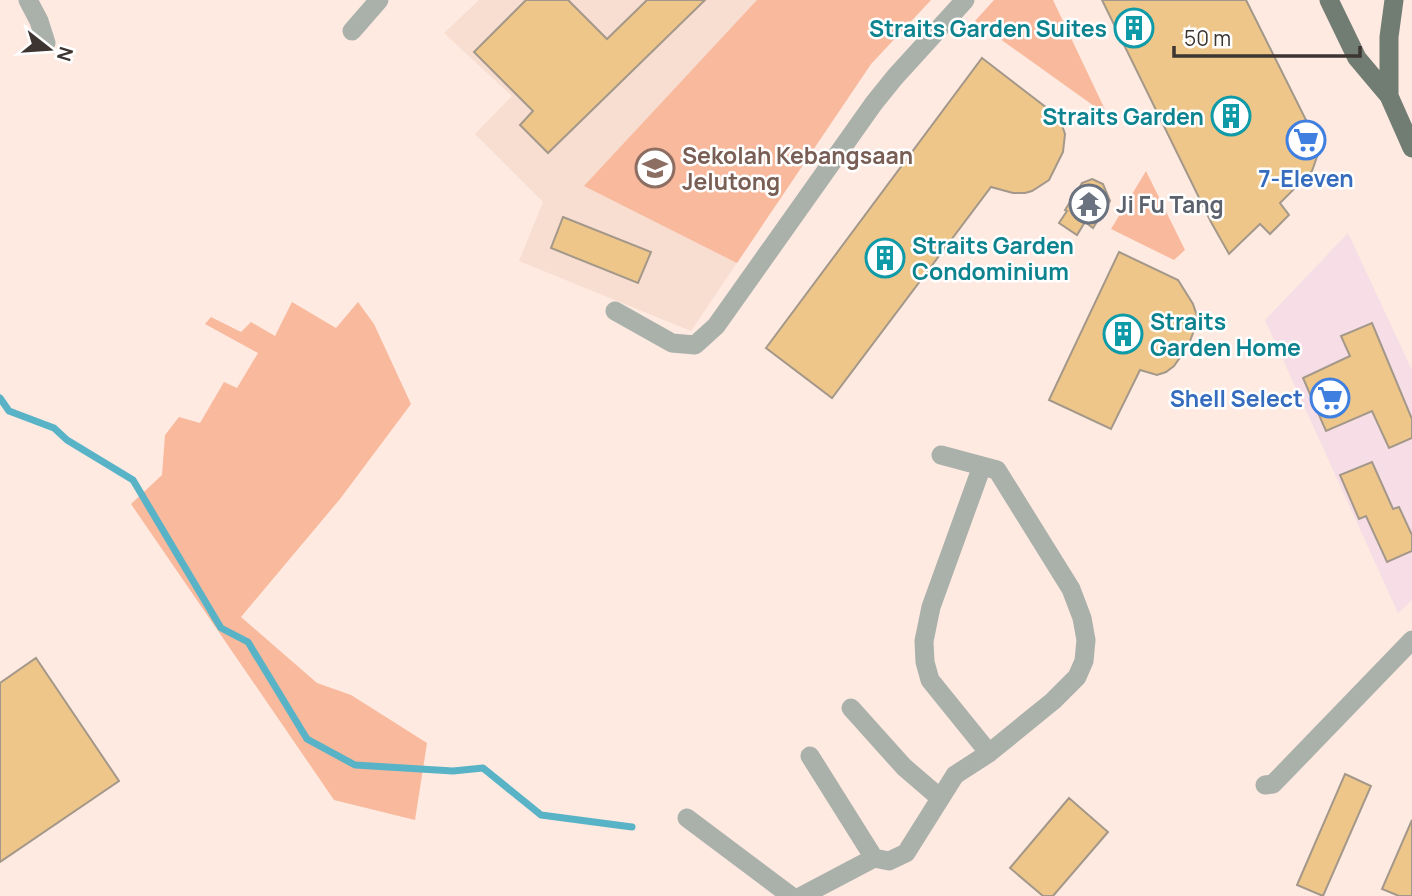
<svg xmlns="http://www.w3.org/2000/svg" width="1412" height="896" font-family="Manrope,sans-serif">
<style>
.commercial{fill:#f6dde6}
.built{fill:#f8ddd1}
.green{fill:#f8b99d}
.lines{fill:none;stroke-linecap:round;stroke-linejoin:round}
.stream{stroke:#59b3c7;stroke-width:7}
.building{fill:#efc68a;stroke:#a39889;stroke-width:2}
.minor{stroke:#aab1aa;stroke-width:19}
.primary{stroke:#717d72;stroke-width:19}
.labels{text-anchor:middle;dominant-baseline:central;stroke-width:5;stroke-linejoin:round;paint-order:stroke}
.culture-label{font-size:23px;font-weight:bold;fill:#0d838f;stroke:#fff;text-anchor:end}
.education-label{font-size:23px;font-weight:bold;fill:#785e54;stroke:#fff;text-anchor:start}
.shop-label{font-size:23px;font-weight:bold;fill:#366cbe;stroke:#fff}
.worship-label{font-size:23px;font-weight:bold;fill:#5b616d;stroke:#fff;text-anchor:start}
</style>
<rect width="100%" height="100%" fill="#feeae1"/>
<path class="commercial" d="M 1348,233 L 1412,370 L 1412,600 L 1398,613 L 1265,320 Z"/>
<path class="built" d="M 479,0 L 931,0 L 871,64 L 691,331 L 519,261 L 543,202 L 475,134 L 512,96 L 444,33 Z"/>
<path class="green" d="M 757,0 L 931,0 L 871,64 L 737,263 L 584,186 Z
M 994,0 L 1053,0 L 1108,116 L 975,21 Z
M 1146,171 L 1185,250 L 1174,260 L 1111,229 Z
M 292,302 L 336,328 L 358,302 L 374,324 L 411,404 L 340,499 L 241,617 L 317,683 L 351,695 L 427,743 L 415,820 L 334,800 L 131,504 L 162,475 L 165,435 L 179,417 L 200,423 L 224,382 L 237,388 L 258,353 L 205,324 L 211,317 L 241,332 L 251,322 L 275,336 Z"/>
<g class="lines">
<path class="stream" d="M 0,398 L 9,411 L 54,428 L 67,440 L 133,480 L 221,628 L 248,642 L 307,739 L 355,765 L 453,771 L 483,768 L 541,815 L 632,827"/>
</g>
<path class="building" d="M 526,0 L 568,0 L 607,39 L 647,0 L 705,0 L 548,153 L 520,125 L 533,111 L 474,52 Z
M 1102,0 L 1246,0 L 1320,148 L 1312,171 L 1280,203 L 1289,215 L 1270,234 L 1260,224 L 1229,254 L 1211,222 Z
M 982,58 L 1056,115 L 1062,125 L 1065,134 L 1063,152 L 1049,180 L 1032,191 L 1025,193 L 1013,193 L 991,187 L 832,398 L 766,348 Z
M 1092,179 L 1103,184 L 1110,201 L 1093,228 L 1085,222 L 1077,235 L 1059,223 L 1067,211 L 1065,210 L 1082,183 Z
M 563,217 L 651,252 L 638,283 L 551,248 Z
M 1119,252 L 1178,280 L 1193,304 L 1197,316 L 1195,328 L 1188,346 L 1174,366 L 1166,372 L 1157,375 L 1140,370 L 1111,429 L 1049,400 Z
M 1372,323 L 1412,419 L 1412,438 L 1389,448 L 1372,411 L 1326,431 L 1303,378 L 1350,356 L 1341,336 Z
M 1372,462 L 1393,509 L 1399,507 L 1412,535 L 1412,551 L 1387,562 L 1366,516 L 1359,519 L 1340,475 Z
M 36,658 L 119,781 L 0,862 L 0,683 Z
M 1345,774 L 1371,786 L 1323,896 L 1297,885 Z
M 1069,798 L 1108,832 L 1053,896 L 1043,896 L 1010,868 Z
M 1412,820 L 1412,896 L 1399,896 L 1382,889 Z"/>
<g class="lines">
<path class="minor" d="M 28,0 L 39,21 L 46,43
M 352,31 L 379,0
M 615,311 L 672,343 L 695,345 L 716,326 L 874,103 L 895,77 L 965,0
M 941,455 L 982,466
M 851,708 L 904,767 L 940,798
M 810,756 L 874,858 L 889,861 L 906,853 L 955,775 L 989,753 L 1053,701 L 1077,677 L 1084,661 L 1086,640 L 1082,618 L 1071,589 L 997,470 L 982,466 L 931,607 L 924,641 L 925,662 L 930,680 L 989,753
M 1265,785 L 1273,784 L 1412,640
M 687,818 L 791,896
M 802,896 L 874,858"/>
<path class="primary" d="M 1329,0 L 1357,58 L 1389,96 L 1412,148
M 1389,96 L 1389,37 L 1394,0"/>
</g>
<defs>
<symbol id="building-ring" viewBox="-11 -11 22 22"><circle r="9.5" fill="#fff" stroke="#0f9aa8" stroke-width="1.5"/><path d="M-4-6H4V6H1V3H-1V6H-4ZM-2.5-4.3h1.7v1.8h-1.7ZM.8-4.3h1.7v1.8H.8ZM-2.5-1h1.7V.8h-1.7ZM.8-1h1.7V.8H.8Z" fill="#0f9aa8"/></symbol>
<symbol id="supermarket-ring" viewBox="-11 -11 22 22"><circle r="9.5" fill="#fff" stroke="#3f7fe0" stroke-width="1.5"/><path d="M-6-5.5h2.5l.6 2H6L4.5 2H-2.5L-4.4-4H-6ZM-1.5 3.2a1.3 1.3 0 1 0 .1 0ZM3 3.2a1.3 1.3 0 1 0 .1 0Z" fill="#3f7fe0"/></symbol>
<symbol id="school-ring" viewBox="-11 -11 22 22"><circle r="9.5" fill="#fff" stroke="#8d6e63" stroke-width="1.5"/><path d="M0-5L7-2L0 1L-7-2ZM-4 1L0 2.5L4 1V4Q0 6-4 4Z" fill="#8d6e63"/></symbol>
<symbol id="temple-ring" viewBox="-11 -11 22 22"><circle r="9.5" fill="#fff" stroke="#6b7280" stroke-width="1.5"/><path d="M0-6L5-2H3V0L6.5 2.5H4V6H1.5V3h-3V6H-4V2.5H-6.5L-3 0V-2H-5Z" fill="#6b7280"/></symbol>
</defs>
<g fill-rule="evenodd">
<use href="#building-ring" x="1112" y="6" width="44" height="44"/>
<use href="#building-ring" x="1209" y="94" width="44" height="44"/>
<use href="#supermarket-ring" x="1284" y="118" width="44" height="44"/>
<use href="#school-ring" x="633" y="146" width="44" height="44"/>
<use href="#temple-ring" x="1067" y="182" width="44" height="44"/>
<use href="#building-ring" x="863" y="236" width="44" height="44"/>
<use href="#building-ring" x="1101" y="312" width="44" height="44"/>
<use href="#supermarket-ring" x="1308" y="376" width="44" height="44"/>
</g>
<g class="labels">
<g class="culture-label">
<text x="1107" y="28">Straits Garden Suites</text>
<text x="1204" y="116">Straits Garden</text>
<text x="912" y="245" text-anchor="start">Straits Garden<tspan x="912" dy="26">Condominium</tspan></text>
<text x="1150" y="321" text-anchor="start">Straits<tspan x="1150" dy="26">Garden Home</tspan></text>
</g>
<g class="education-label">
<text x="682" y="155">Sekolah Kebangsaan<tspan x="682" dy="26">Jelutong</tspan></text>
</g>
<g class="shop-label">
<text x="1306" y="178">7-Eleven</text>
<text x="1303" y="398" text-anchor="end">Shell Select</text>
</g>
<g class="worship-label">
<text x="1116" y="204">Ji Fu Tang</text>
</g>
</g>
<g transform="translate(49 49) rotate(107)" stroke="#ffffff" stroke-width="5" paint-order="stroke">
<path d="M0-5L12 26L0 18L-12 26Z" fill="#3d3531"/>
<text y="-10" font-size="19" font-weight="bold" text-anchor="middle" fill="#3d3531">N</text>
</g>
<path d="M1174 46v10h186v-10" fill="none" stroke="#3d3531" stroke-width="3.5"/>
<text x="1184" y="46" font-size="21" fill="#3d3531" stroke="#ffffff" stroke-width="5" paint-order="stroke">50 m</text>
</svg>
